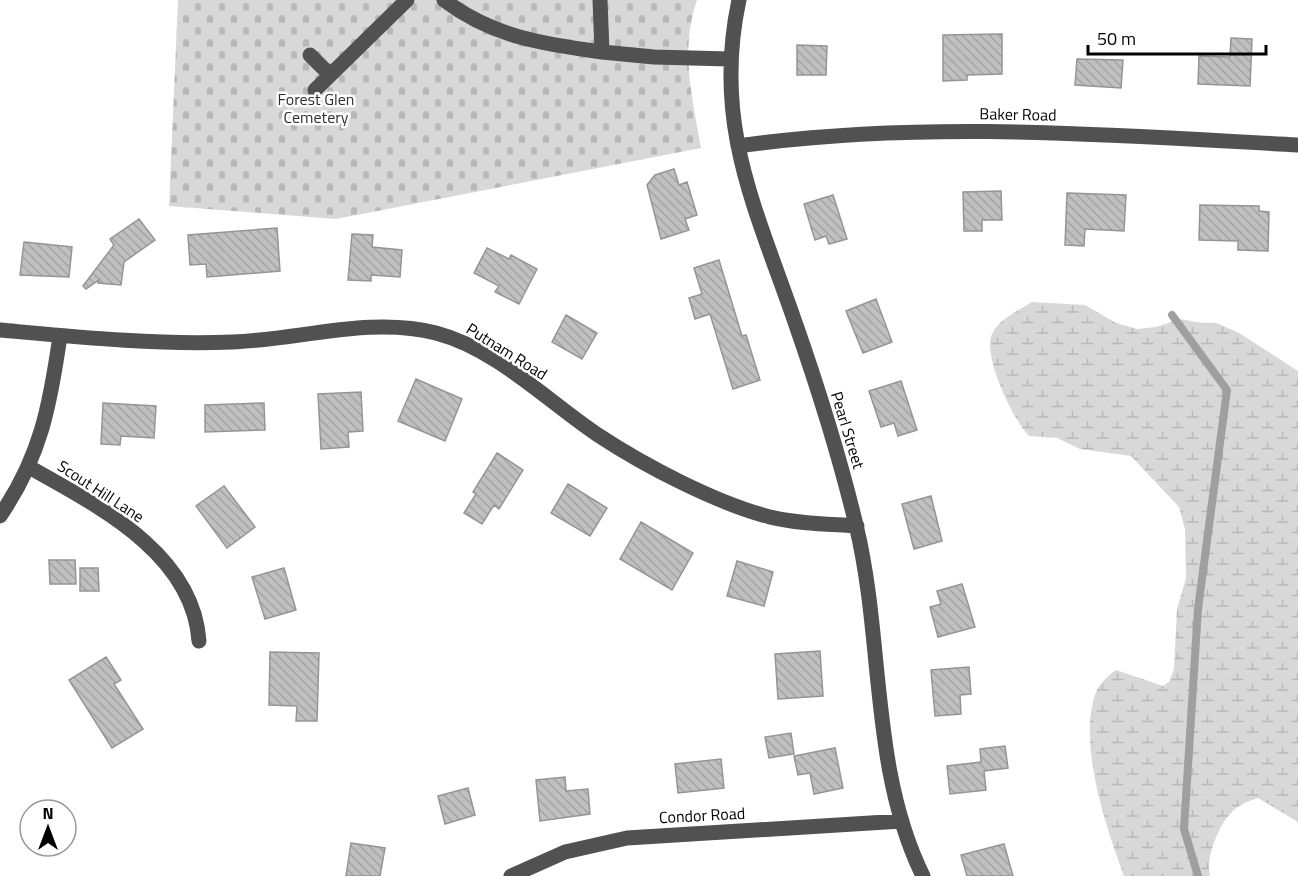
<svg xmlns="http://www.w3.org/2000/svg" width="1298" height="876" font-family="'Titillium Web',sans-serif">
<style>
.wetland{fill:url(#wetland-marsh)}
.cemetery{fill:url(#cemetery-stones)}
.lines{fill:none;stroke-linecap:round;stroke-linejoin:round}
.stream{stroke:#9f9f9f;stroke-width:8}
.building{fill:url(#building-back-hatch);stroke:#959595;stroke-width:1.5}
.minor{stroke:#515151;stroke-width:15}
.labels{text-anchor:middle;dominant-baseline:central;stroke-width:5;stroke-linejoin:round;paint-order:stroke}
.park-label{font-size:16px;fill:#2f2f2f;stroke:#fff}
.street-label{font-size:16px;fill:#000;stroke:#fff}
</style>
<defs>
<pattern id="wetland-marsh" width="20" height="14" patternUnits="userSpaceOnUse" patternTransform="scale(1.5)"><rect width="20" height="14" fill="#d8d8d8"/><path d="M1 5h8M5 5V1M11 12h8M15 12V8" fill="none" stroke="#b8b8b8"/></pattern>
<pattern id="cemetery-stones" width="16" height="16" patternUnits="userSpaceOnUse" patternTransform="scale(1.5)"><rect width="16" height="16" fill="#d8d8d8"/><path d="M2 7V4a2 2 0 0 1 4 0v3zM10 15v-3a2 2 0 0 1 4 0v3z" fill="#b8b8b8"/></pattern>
<pattern id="building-back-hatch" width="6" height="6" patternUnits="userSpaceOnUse" patternTransform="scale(1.5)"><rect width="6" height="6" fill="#c0c0c0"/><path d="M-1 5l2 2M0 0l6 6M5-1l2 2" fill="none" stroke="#a3a3a3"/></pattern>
</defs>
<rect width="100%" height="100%" fill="#fff"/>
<path class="wetland" d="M 1032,302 L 1085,305 L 1116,323 L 1137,329 L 1156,327 L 1180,319 L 1202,323 L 1217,323 L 1239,333 L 1298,371 L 1298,822 L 1258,798 C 1249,801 1240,804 1233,811 C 1219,823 1205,859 1210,876 L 1124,876 C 1106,827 1076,739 1097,690 C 1101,682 1109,675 1116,670 L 1163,686 L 1169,682 L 1174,669 L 1177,609 L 1186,578 L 1185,529 L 1179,507 L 1131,456 L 1080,449 L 1057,438 L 1029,436 C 1013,420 982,355 992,334 C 999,319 1018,311 1032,302 Z"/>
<path class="cemetery" d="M 178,0 L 697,0 C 680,49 692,98 701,148 L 336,219 L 169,206 Z"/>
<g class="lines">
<path class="stream" d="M 1172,315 L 1227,390 L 1198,609 L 1184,829 L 1198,876"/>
</g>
<path class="building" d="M 1002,34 L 1002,74 L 967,75 L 967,80 L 943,81 L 943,35 Z
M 1231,38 L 1252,39 L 1250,86 L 1198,84 L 1199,56 L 1230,57 Z
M 797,45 L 827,46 L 826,75 L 797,75 Z
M 1077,59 L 1123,60 L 1121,88 L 1075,85 Z
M 674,169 L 679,185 L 687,182 L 697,215 L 685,219 L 689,230 L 661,239 L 647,185 L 655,175 Z
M 1001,191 L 1002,220 L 982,220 L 982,231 L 964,231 L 963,192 Z
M 1067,193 L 1126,195 L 1124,231 L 1085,229 L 1084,246 L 1065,245 Z
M 833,195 L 847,239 L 829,244 L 826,236 L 815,240 L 804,204 Z
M 1200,205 L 1259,206 L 1259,211 L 1269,212 L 1268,251 L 1238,250 L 1238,241 L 1199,240 Z
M 139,219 L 155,240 L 124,262 L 121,285 L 98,283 L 99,280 L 86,289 L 83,286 L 114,245 L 110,239 Z
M 277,228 L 280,271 L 207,277 L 206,264 L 190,265 L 188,235 Z
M 352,234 L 373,235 L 372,247 L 402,250 L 400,277 L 371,275 L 371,281 L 348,280 Z
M 24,242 L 72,247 L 69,277 L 20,275 Z
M 487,248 L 509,259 L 511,255 L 537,269 L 519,304 L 495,292 L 499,286 L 474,273 Z
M 719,260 L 742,336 L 746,335 L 760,380 L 733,389 L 710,314 L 695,319 L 689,298 L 702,294 L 694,268 Z
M 876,299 L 892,342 L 863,353 L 846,311 Z
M 566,315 L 597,333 L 582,359 L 552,342 Z
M 416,379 L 462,399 L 445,441 L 398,421 Z
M 901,381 L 917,430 L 898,436 L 894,423 L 881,427 L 869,391 Z
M 361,392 L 363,431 L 348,432 L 349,447 L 321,449 L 318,394 Z
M 103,403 L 156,406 L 154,438 L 121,436 L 120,445 L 101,444 Z
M 264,403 L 265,430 L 205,432 L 205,405 Z
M 497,453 L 523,470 L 499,509 L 494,505 L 482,524 L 464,513 L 476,494 L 473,492 Z
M 568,484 L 607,508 L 590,536 L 551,513 Z
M 224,486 L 255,527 L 227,548 L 196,506 Z
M 931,496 L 942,541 L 914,549 L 902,504 Z
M 641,522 L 693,553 L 672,590 L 620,559 Z
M 49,560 L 75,560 L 76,584 L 50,584 Z
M 737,561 L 773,572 L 764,606 L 727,596 Z
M 80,568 L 98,568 L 99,591 L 80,591 Z
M 284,568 L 296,610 L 265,619 L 252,577 Z
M 962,584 L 975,627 L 938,637 L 930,607 L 941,604 L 937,591 Z
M 820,651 L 823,696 L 778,699 L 775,654 Z
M 270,652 L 319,653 L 317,721 L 296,721 L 297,706 L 269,705 Z
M 106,657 L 121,680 L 114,684 L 143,729 L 112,748 L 69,680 Z
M 969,667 L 971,694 L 960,695 L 961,714 L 935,716 L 931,670 Z
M 791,733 L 794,754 L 769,758 L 765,737 Z
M 1005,746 L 1008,768 L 984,771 L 986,790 L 950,794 L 947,766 L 981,762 L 980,749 Z
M 835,748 L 843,788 L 814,794 L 810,773 L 798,775 L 794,756 Z
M 721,759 L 724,788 L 678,793 L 675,764 Z
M 565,777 L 566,791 L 588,789 L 590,814 L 540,821 L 536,780 Z
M 468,788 L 475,815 L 445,824 L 438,796 Z
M 351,843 L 385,848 L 380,876 L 346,876 Z
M 1004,844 L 1013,876 L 967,876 L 961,855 Z"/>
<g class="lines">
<path class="minor" d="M 444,0 C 493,37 543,44 602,52 L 600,0
M 739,0 C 712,125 757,211 796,325 C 819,391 840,458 856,525 C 884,640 870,769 923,876
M 602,52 L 654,57 L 729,59
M 310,55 L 330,75
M 315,90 L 407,0
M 738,146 C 924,120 1111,135 1298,145
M 0,330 C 77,337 155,345 232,342 C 299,340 370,316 436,333 C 497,349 547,401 598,435 C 645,466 716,503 770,517 C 799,524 828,524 857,526
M 29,467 C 98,506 193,553 199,641
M 0,516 C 41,456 50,405 60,336
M 511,876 L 565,852 L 627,838 L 902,821"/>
</g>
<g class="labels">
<g class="park-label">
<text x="316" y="99">Forest Glen<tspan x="316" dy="18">Cemetery</tspan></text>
</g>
<g class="street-label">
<text transform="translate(1018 114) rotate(1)">Baker Road</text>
<text transform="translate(507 351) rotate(32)">Putnam Road</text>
<text transform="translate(848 430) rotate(73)">Pearl Street</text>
<text transform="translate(101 491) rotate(33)">Scout Hill Lane</text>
<text transform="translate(702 815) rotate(-3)">Condor Road</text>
</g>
</g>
<g transform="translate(48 828)"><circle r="28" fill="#ffffff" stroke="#999999" stroke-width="1.5"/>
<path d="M0-4.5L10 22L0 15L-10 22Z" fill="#000000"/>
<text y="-9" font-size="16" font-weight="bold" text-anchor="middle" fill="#000000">N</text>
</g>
<path d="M1088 45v9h178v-9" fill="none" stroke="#000000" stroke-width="3"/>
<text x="1097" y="45" font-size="18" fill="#000000" stroke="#ffffff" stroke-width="4.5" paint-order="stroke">50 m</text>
</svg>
